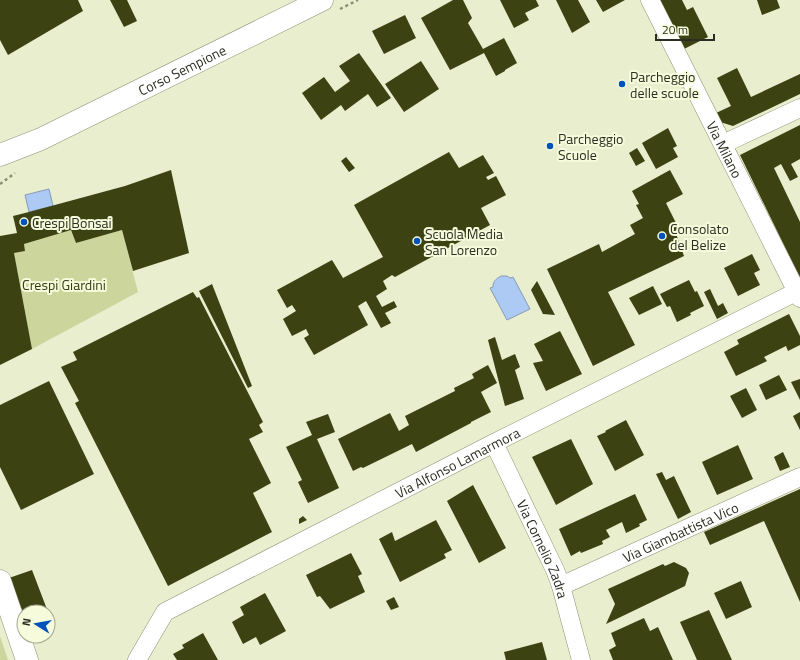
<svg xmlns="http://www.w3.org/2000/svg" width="800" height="660" font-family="'Titillium Web',sans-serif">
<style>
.green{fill:#ccd59c}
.water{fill:#adcaf5;stroke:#869bb5}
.building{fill:#3c4212}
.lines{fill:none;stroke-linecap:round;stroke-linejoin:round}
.minor-casing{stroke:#8d9274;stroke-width:19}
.tertiary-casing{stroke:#8d9274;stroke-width:23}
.primary-casing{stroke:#8d9274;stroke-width:23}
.path{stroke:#8c907a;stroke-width:2.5;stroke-dasharray:3 3;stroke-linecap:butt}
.minor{stroke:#fff;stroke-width:18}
.tertiary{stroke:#fff;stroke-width:22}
.primary{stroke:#fff;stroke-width:22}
.poi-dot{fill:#0052bb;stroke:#f6fcdb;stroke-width:1.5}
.labels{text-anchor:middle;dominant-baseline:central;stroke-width:4;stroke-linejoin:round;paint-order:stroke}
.street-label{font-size:14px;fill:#2b2d21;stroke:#f6fcdb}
.poi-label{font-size:14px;fill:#2b2d21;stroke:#f6fcdb;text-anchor:start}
.park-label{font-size:14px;fill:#353913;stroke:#f6fcdb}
</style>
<rect width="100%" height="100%" fill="#e8eece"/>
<path class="green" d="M 71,230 L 76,243 L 122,230 L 138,292 L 32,349 L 14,253 L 25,251 L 24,244 Z
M 0,636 L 8,660 L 0,660 Z"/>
<path class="water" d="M 49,189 L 53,206 L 29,212 L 25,195 Z
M 501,276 L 507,276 L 510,278 L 513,277 L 530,309 L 507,320 L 490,288 L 493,287 C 493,281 496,279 501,276 Z"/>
<path class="building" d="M 0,0 L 78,0 L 83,11 L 8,55 L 0,40 Z
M 110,0 L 127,0 L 137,21 L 124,27 Z
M 453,0 L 463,0 L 472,18 L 468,23 L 483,49 L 504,38 L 517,63 L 505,70 L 505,71 L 496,76 L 484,53 L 450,70 L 421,18 Z
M 500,0 L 536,0 L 539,6 L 525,13 L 529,20 L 514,28 Z
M 556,0 L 578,0 L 590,22 L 572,33 Z
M 596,0 L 625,0 L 603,12 Z
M 659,0 L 682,0 L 687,10 L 693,7 L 708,37 L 684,49 Z
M 757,0 L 777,0 L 780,8 L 762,15 Z
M 405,15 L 416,38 L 384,54 L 372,31 Z
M 359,53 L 391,98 L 377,107 L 368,94 L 345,111 L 341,105 L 321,120 L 302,93 L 324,77 L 335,92 L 350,81 L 339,66 Z
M 421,61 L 439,89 L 404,112 L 385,84 Z
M 737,68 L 751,97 L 800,74 L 800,94 L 733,126 L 720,122 L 716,113 L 731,106 L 717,78 Z
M 800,125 L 800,159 L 791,164 L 798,177 L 790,181 L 781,164 L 774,168 L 800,222 L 800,278 L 740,155 Z
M 668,128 L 677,146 L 673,148 L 678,157 L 656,169 L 642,143 Z
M 637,148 L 645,161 L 636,166 L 629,153 Z
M 449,152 L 459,168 L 483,155 L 494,173 L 486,177 L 488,180 L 496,176 L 506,195 L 481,208 L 490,225 L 395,277 L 392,275 L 383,281 L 387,289 L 376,296 L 382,307 L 394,301 L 397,307 L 385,313 L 391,323 L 381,328 L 366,301 L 358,306 L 368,325 L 314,355 L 304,338 L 309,335 L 306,329 L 292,336 L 283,319 L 296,311 L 292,305 L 287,308 L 277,290 L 332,260 L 343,278 L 383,257 L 354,205 Z
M 346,157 L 355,168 L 349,172 L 341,161 Z
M 171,170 L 189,253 L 133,271 L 122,230 L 76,243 L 71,230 L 24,244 L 25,251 L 14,253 L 32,349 L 0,365 L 0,236 L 17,233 L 13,216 L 29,212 L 125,186 Z
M 670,170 L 683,194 L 666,203 L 679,229 L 675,231 L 684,256 L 608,292 L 635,345 L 593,366 L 547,269 L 599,244 L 602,252 L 635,234 L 630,225 L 643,218 L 636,205 L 639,204 L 632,191 Z
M 752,254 L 760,270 L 754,273 L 760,285 L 738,296 L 724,268 Z
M 689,280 L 695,292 L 697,291 L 704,306 L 690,313 L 691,315 L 677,322 L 670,306 L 667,307 L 660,294 Z
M 537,281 L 555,315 L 543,314 L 531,290 Z
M 212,284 L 252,386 L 248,388 L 199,291 Z
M 653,286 L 662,304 L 639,315 L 629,298 Z
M 710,289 L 718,306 L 723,303 L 728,313 L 717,319 L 704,292 Z
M 193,292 L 197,298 L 199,297 L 263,422 L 259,425 L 263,432 L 249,439 L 271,483 L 253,493 L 272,532 L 168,586 L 75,403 L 79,401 L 61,367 L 77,360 L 73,352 Z
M 789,314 L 800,336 L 800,345 L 788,351 L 786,346 L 764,357 L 767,361 L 736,376 L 724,352 L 739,344 L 737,340 Z
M 560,331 L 582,374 L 546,391 L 533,363 L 543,361 L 534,344 Z
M 495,337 L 502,360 L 515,354 L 520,367 L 515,370 L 524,399 L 505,406 L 488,340 Z
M 488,365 L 497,383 L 481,392 L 491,412 L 471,422 L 471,423 L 416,452 L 412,444 L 363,468 L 361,467 L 353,471 L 338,439 L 390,413 L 399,431 L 409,425 L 405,416 L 455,391 L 454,388 L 474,378 L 472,374 Z
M 779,375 L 787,390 L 766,400 L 759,385 Z
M 800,379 L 800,400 L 791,382 Z
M 49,381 L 94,474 L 21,510 L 0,467 L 0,405 Z
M 746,388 L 757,410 L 742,418 L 730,396 Z
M 800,412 L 800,430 L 793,416 Z
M 328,414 L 335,432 L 317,439 L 339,488 L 308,503 L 298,482 L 302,480 L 286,447 L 312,435 L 306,422 Z
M 626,420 L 644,455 L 615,471 L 597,436 L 606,432 L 605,431 Z
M 571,439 L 593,484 L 556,505 L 532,457 Z
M 738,445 L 753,479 L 717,495 L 702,462 Z
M 783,452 L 790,467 L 780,471 L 774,457 Z
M 662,472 L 666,480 L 674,476 L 691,512 L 678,519 L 656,474 Z
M 473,485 L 506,548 L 479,563 L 447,501 Z
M 800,489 L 800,602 L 764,521 L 710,545 L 704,532 Z
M 635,494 L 647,520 L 639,524 L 640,526 L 626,533 L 622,522 L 606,530 L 610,537 L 602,541 L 603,544 L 581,553 L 580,551 L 571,556 L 559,529 Z
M 303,516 L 307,520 L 299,524 L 299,519 Z
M 436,520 L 452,550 L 444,554 L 446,558 L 400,582 L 379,539 L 392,532 L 395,541 Z
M 351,553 L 362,574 L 358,576 L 365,592 L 330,609 L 320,596 L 317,597 L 306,575 Z
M 674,562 L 686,568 L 689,573 L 685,586 L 606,624 L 615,604 L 608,589 L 663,564 L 665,566 Z
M 32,570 L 48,612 L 24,612 L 24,615 L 9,578 Z
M 741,581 L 752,607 L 726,619 L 714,593 Z
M 265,593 L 286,631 L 260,645 L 256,637 L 243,644 L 232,622 L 244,615 L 240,607 Z
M 394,597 L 399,607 L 391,610 L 386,601 Z
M 709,610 L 732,660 L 697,660 L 680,622 Z
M 644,618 L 650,631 L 658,627 L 673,660 L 613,660 L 609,650 L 616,646 L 611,633 Z
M 203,633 L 218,660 L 177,660 L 173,654 L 184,648 L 182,645 Z
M 542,642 L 547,660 L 506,660 L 504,652 Z"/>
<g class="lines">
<defs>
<g id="minor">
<path id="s1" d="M 650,0 L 800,298"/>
<path d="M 723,144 L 800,108"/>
<path id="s2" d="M 494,443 L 555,570 L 561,586 L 581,660"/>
<path id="s3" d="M 561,586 L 800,477"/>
<path id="s4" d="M 137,660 L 165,612 L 494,443 L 800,290"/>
</g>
<path id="tertiary" d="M 0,581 L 27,660"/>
<g id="primary">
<path id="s5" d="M 0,155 L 41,139 L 322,0"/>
</g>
</defs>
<use href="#minor" class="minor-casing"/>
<use href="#tertiary" class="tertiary-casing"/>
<use href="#primary" class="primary-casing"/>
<path class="path" d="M 340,9 L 358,0
M 0,184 L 15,173"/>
<use href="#minor" class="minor"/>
<use href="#tertiary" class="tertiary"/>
<use href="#primary" class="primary"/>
</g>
<g class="poi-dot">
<circle cx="622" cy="84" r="4"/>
<circle cx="550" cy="146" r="4"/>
<circle cx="24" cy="222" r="4"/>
<circle cx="662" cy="236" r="4"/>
<circle cx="417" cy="241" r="4"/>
</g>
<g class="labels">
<g class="street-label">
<text stroke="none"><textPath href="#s5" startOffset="201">Corso Sempione</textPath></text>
<text stroke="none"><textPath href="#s1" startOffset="167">Via Milano</textPath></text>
<text stroke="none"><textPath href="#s4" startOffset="384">Via Alfonso Lamarmora</textPath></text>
<text stroke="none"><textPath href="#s3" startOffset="131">Via Giambattista Vico</textPath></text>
<text stroke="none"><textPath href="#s2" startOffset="117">Via Cornelio Zadra</textPath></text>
</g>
<g class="poi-label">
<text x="630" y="76">Parcheggio<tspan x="630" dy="16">delle scuole</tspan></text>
<text x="558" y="138">Parcheggio<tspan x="558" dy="16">Scuole</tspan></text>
<text x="32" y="222">Crespi Bonsai</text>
<text x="670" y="228">Consolato<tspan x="670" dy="16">del Belize</tspan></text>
<text x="425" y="233">Scuola Media<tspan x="425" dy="16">San Lorenzo</tspan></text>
</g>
<g class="park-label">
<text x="64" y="284">Crespi Giardini</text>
</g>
</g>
<g transform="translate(36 624) rotate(281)"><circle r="19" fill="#f6fcdb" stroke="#a5a991"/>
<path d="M0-3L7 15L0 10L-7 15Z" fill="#0052bb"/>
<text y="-6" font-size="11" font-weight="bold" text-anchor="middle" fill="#2b2d21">N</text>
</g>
<path d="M656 34v6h58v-6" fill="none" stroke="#2b2d21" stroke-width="2"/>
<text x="662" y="34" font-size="12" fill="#2b2d21" stroke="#f6fcdb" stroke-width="3" paint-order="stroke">20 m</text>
</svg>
